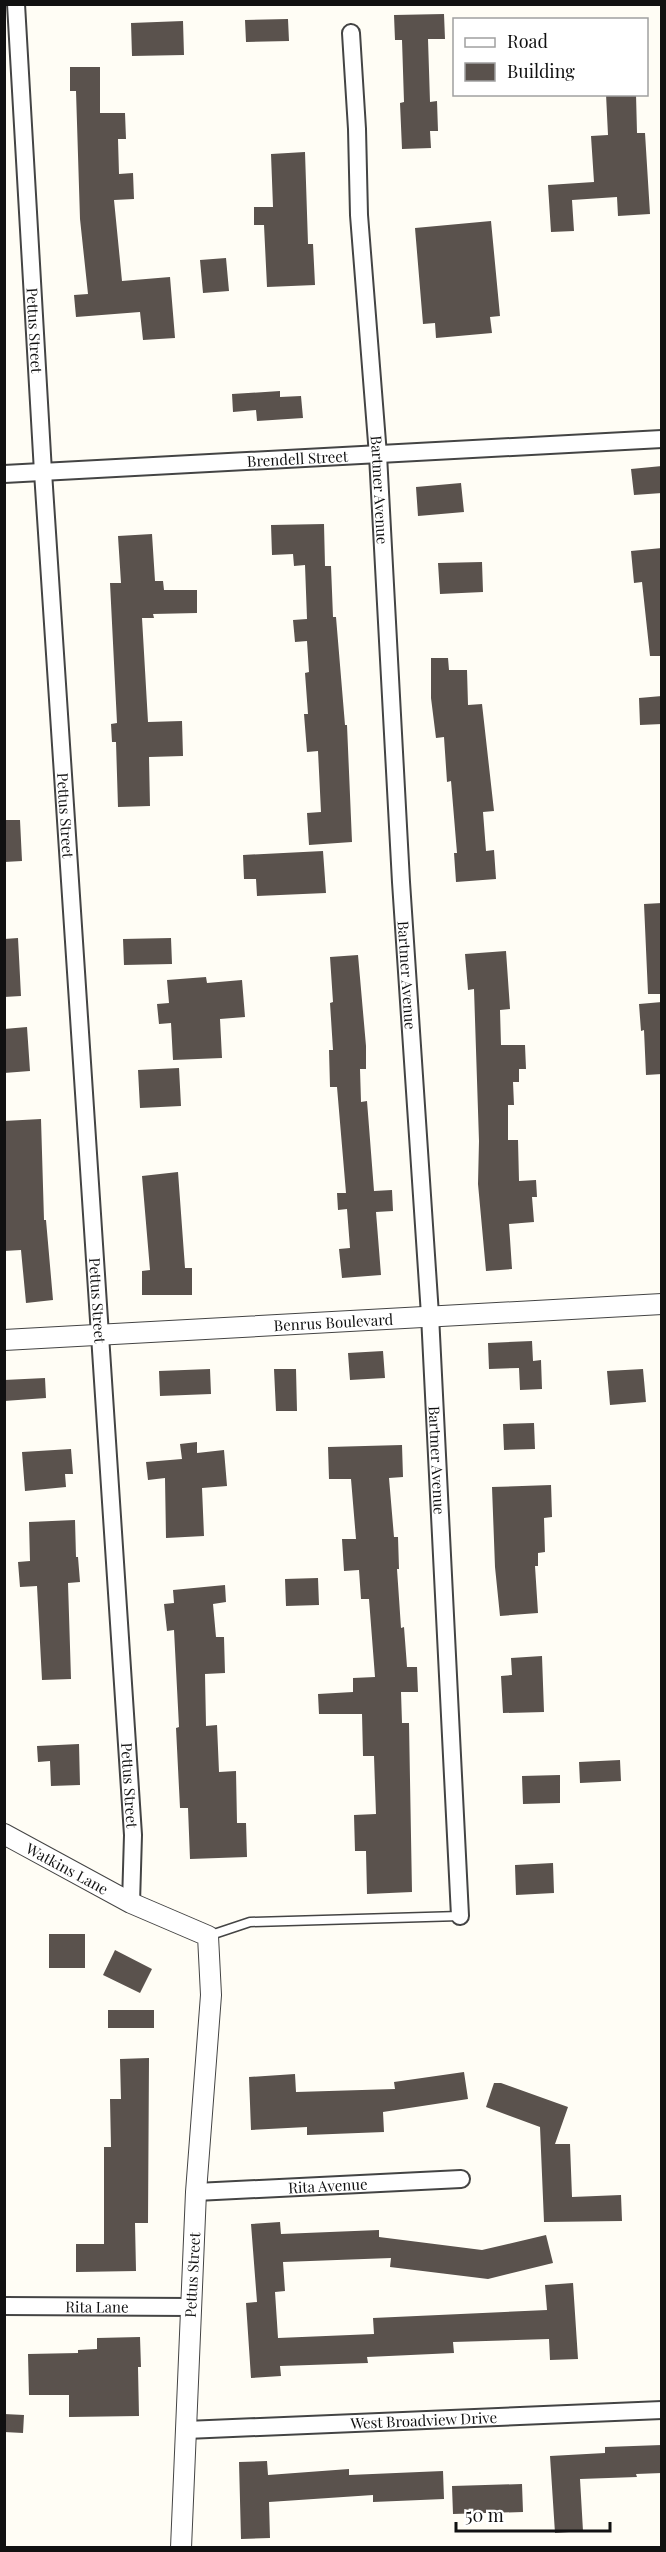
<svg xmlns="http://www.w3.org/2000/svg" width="666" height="2552" font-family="'Playfair Display',serif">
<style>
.building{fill:#5a524d}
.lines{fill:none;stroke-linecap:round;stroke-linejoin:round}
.service-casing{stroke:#444;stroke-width:11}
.minor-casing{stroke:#444;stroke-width:20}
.tertiary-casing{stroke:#444;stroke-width:22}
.service{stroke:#fff;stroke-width:8}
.minor{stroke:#fff;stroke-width:16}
.tertiary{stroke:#fff;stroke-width:20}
.labels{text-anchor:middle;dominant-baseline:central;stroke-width:6;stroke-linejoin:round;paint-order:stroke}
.street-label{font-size:15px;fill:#111;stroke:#fff}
</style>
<rect width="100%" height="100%" fill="#fffdf5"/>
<path class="building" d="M 444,14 L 445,39 L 428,39 L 430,102 L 437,101 L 438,131 L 430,131 L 431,148 L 402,149 L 400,103 L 404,102 L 402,40 L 395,40 L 394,15 Z
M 288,19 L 289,41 L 246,42 L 245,20 Z
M 183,21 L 184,55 L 132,56 L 131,23 Z
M 70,67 L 100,67 L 100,113 L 125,113 L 126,139 L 118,139 L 119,174 L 133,173 L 134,199 L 114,200 L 122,281 L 170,277 L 175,338 L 143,340 L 140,312 L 76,317 L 74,295 L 88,294 L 80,219 L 76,91 L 70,91 Z
M 606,94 L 636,94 L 637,133 L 645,133 L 650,214 L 618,216 L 617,197 L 572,200 L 574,231 L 551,232 L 548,185 L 594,182 L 591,136 L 608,135 Z
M 305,152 L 308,244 L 313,244 L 315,285 L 267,287 L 264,225 L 254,225 L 254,207 L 273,207 L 271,154 Z
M 491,221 L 500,316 L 490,317 L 492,333 L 436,338 L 435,323 L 423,324 L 415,228 Z
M 226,258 L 229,291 L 203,293 L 200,260 Z
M 280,391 L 280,397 L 301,396 L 303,418 L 257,421 L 256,410 L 233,412 L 232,394 Z
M 662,466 L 662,493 L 634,495 L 631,469 Z
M 461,483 L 464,512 L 418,516 L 416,487 Z
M 324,524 L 325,566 L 331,566 L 333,617 L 336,617 L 345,725 L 347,725 L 352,842 L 309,845 L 307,813 L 321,812 L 318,751 L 307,752 L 304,714 L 308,714 L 305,673 L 309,672 L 307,641 L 295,642 L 293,620 L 307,619 L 305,565 L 294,566 L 293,554 L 272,555 L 271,525 Z
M 152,534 L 155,581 L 163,581 L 164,590 L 197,590 L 197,613 L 153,614 L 154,618 L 142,618 L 148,722 L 182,721 L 183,756 L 149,757 L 150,806 L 118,807 L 116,742 L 112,742 L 111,724 L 117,723 L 110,583 L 121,583 L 118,536 Z
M 662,548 L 662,656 L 650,656 L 642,582 L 634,583 L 631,551 Z
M 482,562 L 483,592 L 440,594 L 438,563 Z
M 431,658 L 448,658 L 449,670 L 467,670 L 468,705 L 482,704 L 494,811 L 483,812 L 486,851 L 494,850 L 496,879 L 456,882 L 454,853 L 457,853 L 451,781 L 447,782 L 444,737 L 436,738 L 431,698 Z
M 662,696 L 662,724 L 640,725 L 639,698 Z
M 4,820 L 20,820 L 22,861 L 4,862 Z
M 323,851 L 326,893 L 257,896 L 256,879 L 244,879 L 243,855 Z
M 662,903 L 662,994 L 648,994 L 644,904 Z
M 18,938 L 21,996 L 4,997 L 4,939 Z
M 171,938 L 172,964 L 124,965 L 123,939 Z
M 506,951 L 510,1009 L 500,1010 L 501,1045 L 525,1045 L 526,1069 L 519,1069 L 519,1082 L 513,1082 L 514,1105 L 508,1105 L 508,1140 L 518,1140 L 519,1181 L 536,1180 L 537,1197 L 532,1197 L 534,1222 L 509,1224 L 512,1269 L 486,1271 L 478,1184 L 479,1141 L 474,989 L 468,990 L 465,954 Z
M 358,955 L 366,1046 L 366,1069 L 360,1069 L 361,1102 L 367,1101 L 374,1191 L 392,1190 L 393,1211 L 376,1212 L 381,1275 L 342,1278 L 339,1249 L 350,1248 L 347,1209 L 338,1210 L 337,1193 L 346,1193 L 337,1087 L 330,1087 L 329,1050 L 333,1050 L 330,1003 L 333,1002 L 330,957 Z
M 206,977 L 207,983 L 242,980 L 245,1017 L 220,1019 L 222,1058 L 173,1060 L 171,1023 L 159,1024 L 157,1004 L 169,1003 L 167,980 Z
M 662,1002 L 662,1074 L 646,1075 L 644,1030 L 641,1031 L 639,1004 Z
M 27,1027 L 30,1071 L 4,1073 L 4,1029 Z
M 179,1068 L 181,1106 L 140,1108 L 138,1070 Z
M 41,1119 L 44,1220 L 46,1220 L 53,1300 L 26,1303 L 21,1250 L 4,1251 L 4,1121 Z
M 178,1172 L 185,1268 L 192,1268 L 192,1295 L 142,1295 L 142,1271 L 150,1270 L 142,1176 Z
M 532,1341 L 533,1361 L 541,1360 L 542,1389 L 520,1390 L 519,1368 L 489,1369 L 488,1343 Z
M 383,1351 L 385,1378 L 350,1380 L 348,1353 Z
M 210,1369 L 211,1394 L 160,1396 L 159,1371 Z
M 274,1369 L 296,1369 L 297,1411 L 276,1411 Z
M 643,1369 L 646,1402 L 610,1405 L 607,1371 Z
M 45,1378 L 46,1398 L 4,1401 L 4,1380 Z
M 534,1423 L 535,1449 L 504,1450 L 503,1424 Z
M 197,1442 L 197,1453 L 224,1450 L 227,1486 L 202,1488 L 204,1536 L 166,1538 L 165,1478 L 148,1480 L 146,1462 L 182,1459 L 180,1444 Z
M 402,1445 L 403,1477 L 389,1478 L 394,1537 L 398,1537 L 399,1569 L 397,1569 L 401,1628 L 404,1627 L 407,1667 L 417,1667 L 418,1692 L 401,1692 L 402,1723 L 409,1723 L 412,1892 L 367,1894 L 366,1851 L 355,1851 L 354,1815 L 376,1814 L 374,1756 L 363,1756 L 362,1714 L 319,1714 L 318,1694 L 353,1692 L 353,1678 L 375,1677 L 369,1599 L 361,1599 L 359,1570 L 344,1571 L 342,1539 L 356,1539 L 351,1479 L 329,1479 L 328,1447 Z
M 71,1449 L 73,1474 L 65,1474 L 66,1487 L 25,1491 L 22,1452 Z
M 551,1485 L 552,1517 L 544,1518 L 545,1552 L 538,1553 L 538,1566 L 535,1566 L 538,1613 L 500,1616 L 495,1567 L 492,1487 Z
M 75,1520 L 76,1557 L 78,1557 L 80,1582 L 68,1583 L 71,1679 L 42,1680 L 37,1586 L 20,1587 L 18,1562 L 30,1561 L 29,1522 Z
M 318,1578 L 319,1605 L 286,1606 L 285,1579 Z
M 225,1585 L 226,1602 L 213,1604 L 216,1637 L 224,1637 L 225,1673 L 205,1674 L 206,1726 L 217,1725 L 219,1772 L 236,1771 L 237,1823 L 246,1823 L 247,1857 L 190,1859 L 188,1808 L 180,1808 L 176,1728 L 179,1727 L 174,1630 L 167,1631 L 164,1604 L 174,1603 L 173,1590 Z
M 542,1656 L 544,1712 L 503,1713 L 501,1676 L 512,1675 L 511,1658 Z
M 79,1744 L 80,1785 L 51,1786 L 50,1761 L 38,1762 L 37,1746 Z
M 620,1760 L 621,1781 L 580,1783 L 579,1762 Z
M 560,1775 L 560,1803 L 523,1804 L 522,1776 Z
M 553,1863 L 554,1893 L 516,1895 L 515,1865 Z
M 49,1934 L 85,1934 L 85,1968 L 49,1968 Z
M 115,1950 L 152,1969 L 140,1993 L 103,1975 Z
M 108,2010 L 154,2010 L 154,2028 L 108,2028 Z
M 149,2058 L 148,2223 L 135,2223 L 136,2271 L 76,2272 L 76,2244 L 104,2244 L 104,2147 L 111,2147 L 110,2099 L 121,2099 L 120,2059 Z
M 464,2072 L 468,2099 L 383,2112 L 384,2132 L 307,2135 L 307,2127 L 251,2130 L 249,2077 L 295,2074 L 296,2092 L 395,2089 L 394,2082 Z
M 494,2083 L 501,2083 L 568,2107 L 555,2144 L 570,2144 L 572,2197 L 621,2195 L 622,2221 L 544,2222 L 540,2127 L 486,2107 Z
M 280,2222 L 281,2234 L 379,2230 L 379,2237 L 482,2250 L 546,2235 L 553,2263 L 488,2279 L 390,2267 L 391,2258 L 283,2262 L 285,2291 L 275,2292 L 278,2338 L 374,2334 L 373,2318 L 547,2310 L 545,2285 L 573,2283 L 578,2359 L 550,2360 L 549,2339 L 453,2342 L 454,2353 L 367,2357 L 368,2363 L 280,2366 L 281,2376 L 251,2378 L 246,2303 L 257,2302 L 251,2224 Z
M 140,2337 L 141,2367 L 138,2367 L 139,2416 L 69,2417 L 69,2395 L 29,2395 L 28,2354 L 78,2353 L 78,2350 L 97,2349 L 97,2338 Z
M 4,2414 L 24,2415 L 23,2433 L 4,2432 Z
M 662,2445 L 662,2473 L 636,2474 L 637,2477 L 580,2479 L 583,2531 L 555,2533 L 550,2456 L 605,2453 L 605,2447 Z
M 267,2461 L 268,2475 L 349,2469 L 349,2475 L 443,2471 L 444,2499 L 373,2502 L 373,2495 L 269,2502 L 270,2538 L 241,2539 L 239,2462 Z
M 522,2484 L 523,2512 L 453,2514 L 452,2486 Z"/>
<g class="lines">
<defs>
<path id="service" d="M 208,1936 L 250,1922 L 460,1916"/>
<g id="minor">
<path id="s1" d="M 16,4 L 43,472 L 133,1835 L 131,1903"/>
<path id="s2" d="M 351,33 L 357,129 L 359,215 L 378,455 L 401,882 L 430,1315 L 460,1916"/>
<path id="s3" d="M 4,474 L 662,439"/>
<path id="s4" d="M 196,2192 L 461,2179"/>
<path id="s5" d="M 4,2306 L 190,2307"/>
<path id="s6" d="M 186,2430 L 662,2410"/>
</g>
<g id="tertiary">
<path id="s7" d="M 4,1340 L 662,1304"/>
<path id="s8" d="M 4,1834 L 131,1903 L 208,1936 L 211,1995 L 196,2192 L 181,2548"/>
</g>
</defs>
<use href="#service" class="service-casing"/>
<use href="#minor" class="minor-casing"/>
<use href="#tertiary" class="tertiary-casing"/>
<use href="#service" class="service"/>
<use href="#minor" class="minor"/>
<use href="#tertiary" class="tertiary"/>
</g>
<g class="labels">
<g class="street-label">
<text stroke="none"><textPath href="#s1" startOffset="327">Pettus Street</textPath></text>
<text stroke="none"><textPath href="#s3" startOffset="294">Brendell Street</textPath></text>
<text stroke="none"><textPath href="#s2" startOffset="458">Bartmer Avenue</textPath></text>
<text stroke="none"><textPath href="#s1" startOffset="813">Pettus Street</textPath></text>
<text stroke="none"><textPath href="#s2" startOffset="944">Bartmer Avenue</textPath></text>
<text stroke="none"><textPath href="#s1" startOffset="1299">Pettus Street</textPath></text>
<text stroke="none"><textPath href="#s7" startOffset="330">Benrus Boulevard</textPath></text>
<text stroke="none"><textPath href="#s2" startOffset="1430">Bartmer Avenue</textPath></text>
<text stroke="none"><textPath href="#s1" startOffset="1785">Pettus Street</textPath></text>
<text stroke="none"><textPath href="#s8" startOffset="72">Watkins Lane</textPath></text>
<text stroke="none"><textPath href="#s4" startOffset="132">Rita Avenue</textPath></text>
<text transform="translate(192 2275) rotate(-87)">Pettus Street</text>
<text stroke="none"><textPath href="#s5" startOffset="93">Rita Lane</textPath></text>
<text stroke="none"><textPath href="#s6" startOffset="238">West Broadview Drive</textPath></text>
</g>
</g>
<rect width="666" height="2552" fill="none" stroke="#111111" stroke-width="12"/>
<rect x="453" y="18" width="195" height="78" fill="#ffffff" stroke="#a0a0a0" stroke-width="1.5"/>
<rect x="465" y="38" width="30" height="9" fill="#ffffff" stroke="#a0a0a0" stroke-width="1.5"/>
<text x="507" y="48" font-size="18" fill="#111111">Road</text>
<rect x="465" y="63" width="30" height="18" fill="#5a524d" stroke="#a0a0a0" stroke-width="1.5"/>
<text x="507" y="78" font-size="18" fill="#111111">Building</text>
<path d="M456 2522v9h154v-9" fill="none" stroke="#111111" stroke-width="3"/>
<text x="465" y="2522" font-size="18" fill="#111111" stroke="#ffffff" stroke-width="4.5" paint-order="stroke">50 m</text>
</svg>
